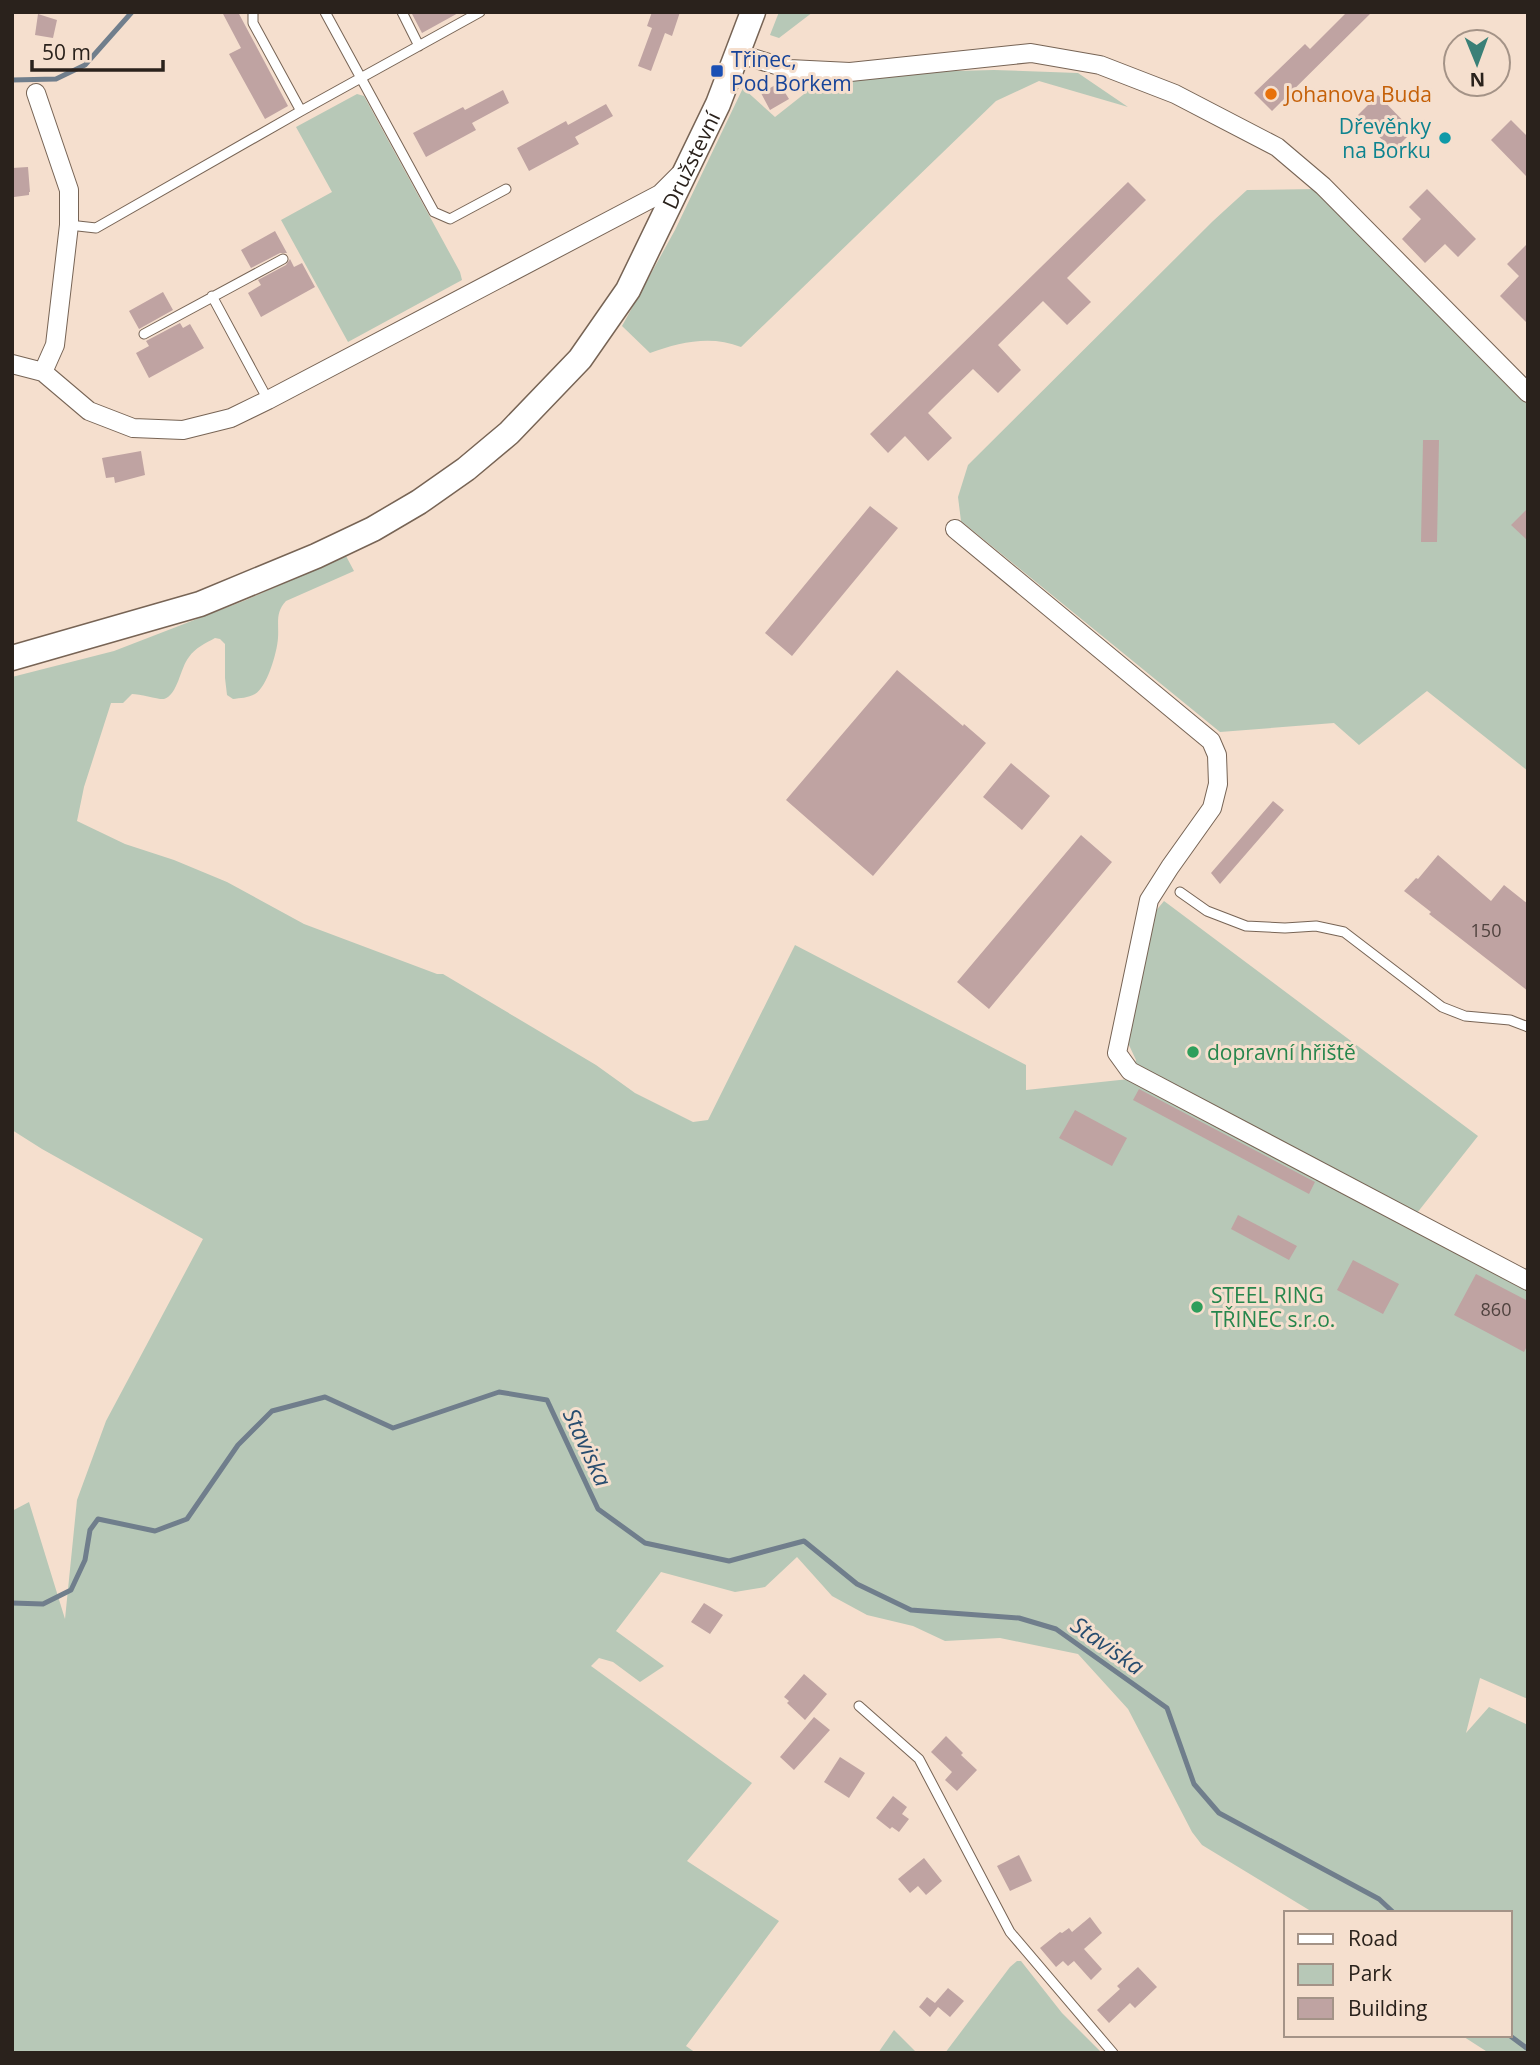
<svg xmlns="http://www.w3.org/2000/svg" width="1540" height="2065" font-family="'Open Sans',sans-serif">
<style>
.green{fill:#b7c8b7}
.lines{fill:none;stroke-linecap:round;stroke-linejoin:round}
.stream{stroke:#707e8c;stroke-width:5}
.building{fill:#bfa3a2}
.lane-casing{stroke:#776455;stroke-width:11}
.street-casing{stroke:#776455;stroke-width:20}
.secondary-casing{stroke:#776455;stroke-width:27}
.lane{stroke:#fff;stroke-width:9}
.street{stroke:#fff;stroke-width:18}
.secondary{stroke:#fff;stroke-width:24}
.transit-dot{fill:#1a4fb4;stroke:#f5dfce;stroke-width:2.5}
.food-dot{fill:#e8710a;stroke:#f5dfce;stroke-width:2.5}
.culture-dot{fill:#0f9aa8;stroke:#f5dfce;stroke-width:2.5}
.leisure-dot{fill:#2e9e5b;stroke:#f5dfce;stroke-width:2.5}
.labels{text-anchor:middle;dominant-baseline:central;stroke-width:6;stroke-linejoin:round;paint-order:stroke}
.number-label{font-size:18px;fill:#4f423e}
.transit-label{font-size:21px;fill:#164399;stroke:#f5dfce;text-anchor:start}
.food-label{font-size:21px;fill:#c56008;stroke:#f5dfce;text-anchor:start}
.culture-label{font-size:21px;fill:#0d838f;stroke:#f5dfce;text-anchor:end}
.street-label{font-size:21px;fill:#2a221c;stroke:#f5dfce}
.leisure-label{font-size:21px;fill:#27864d;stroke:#f5dfce;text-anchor:start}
.water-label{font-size:23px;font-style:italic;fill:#284d6f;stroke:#f5dfce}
</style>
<rect width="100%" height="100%" fill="#f5dfce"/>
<path class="green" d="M 779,12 L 813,12 L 779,38 L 770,35 Z
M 994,70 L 1078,73 L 1128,107 L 1039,81 L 996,101 L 741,347 C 711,335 680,342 650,353 L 622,326 L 675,230 L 743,88 L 775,117 L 818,83 L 834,74 Z
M 357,94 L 364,96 L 460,272 L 462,280 L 348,342 L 281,220 L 332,192 L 296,127 Z
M 1316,189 L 1528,405 L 1528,771 L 1427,691 L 1359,745 L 1334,723 L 1220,732 L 961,521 L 958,497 L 968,465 L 1213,221 L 1247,190 Z
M 346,556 L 354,571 L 286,601 C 275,613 279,623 278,638 C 277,653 267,687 255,694 C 248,698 240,698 233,699 L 227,695 L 225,678 L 225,644 L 220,639 L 215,638 C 206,643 195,648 189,657 C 180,668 178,695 164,699 C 160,700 140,694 132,694 L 123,703 L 111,703 L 84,787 L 77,821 L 125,844 L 174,860 L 227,882 L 304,924 L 437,974 L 443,974 L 596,1065 L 635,1093 L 693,1122 L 708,1120 L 795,945 L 1026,1065 L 1026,1090 L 1129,1079 L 1136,1060 L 1128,1043 L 1154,913 L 1164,901 L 1478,1136 L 1417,1213 L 1528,1288 L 1528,1699 L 1480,1678 L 1466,1733 L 1489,1707 L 1528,1725 L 1528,2053 L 1489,2053 L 1461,2035 L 1510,2035 L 1510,1913 L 1314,1913 L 1202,1845 L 1192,1832 L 1128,1709 L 1078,1654 L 1000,1638 L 945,1641 L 913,1626 L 867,1615 L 832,1596 L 797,1557 L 765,1587 L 735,1592 L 661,1572 L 616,1631 L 664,1666 L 640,1682 L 613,1662 L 599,1658 L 591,1666 L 752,1783 L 687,1861 L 779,1921 L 686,2046 L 696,2053 L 12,2053 L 12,1511 L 29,1502 L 65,1619 L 77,1500 L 106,1421 L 203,1239 L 42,1149 L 12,1130 L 12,677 L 114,651 L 246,600 Z
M 1017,1961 L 1021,1961 L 1062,2013 L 1102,2053 L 945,2053 L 1010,1967 Z
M 894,2030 L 917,2053 L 878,2053 Z"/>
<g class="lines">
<path class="stream" d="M 12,80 L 56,79 L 85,65 L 132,12
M 12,1603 L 43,1604 L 71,1590 L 85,1560 L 90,1530 L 98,1519 L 155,1531 L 187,1519 L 238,1445 L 272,1411 L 325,1397 L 393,1428 L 499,1392 L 547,1400 L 598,1509 L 645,1543 L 729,1561 L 804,1541 L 857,1584 L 911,1610 L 1019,1618 L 1056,1629 L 1167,1708 L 1194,1784 L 1219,1813 L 1379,1899 L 1394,1913
M 1509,2035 L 1528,2049"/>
</g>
<path class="building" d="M 222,12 L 238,12 L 288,106 L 265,119 L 229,54 L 241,48 Z
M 411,12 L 460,12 L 422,33 Z
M 652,12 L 680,12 L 672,36 L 665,33 L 651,71 L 638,66 L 652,28 L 647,26 Z
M 1347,12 L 1372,12 L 1272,111 L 1254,93 L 1305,44 L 1310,49 Z
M 38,14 L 57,20 L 53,38 L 35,35 Z
M 779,83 L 789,99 L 770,110 L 761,93 Z
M 503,90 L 509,103 L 472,123 L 476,130 L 426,157 L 413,133 L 463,107 L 465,110 Z
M 1378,95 L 1413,131 L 1393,151 L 1358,115 Z
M 606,104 L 613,116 L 575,137 L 579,144 L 529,171 L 517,148 L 566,121 L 568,125 Z
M 1511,120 L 1528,137 L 1528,178 L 1491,140 Z
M 28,167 L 30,192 L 29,192 L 29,195 L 14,197 L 12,168 Z
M 1128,182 L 1146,200 L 1067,278 L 1091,302 L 1067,325 L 1043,301 L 998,345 L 1021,370 L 998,393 L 973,369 L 942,399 L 928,413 L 952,438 L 928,461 L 905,436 L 888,453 L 870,434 Z
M 1427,189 L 1476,239 L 1458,257 L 1445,244 L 1425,263 L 1402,239 L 1421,219 L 1409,207 Z
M 275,231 L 287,253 L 280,253 L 251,268 L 241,250 Z
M 1528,243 L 1528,324 L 1500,296 L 1519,276 L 1507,264 Z
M 290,259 L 294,267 L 302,263 L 315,287 L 261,317 L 248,293 L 261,285 L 258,280 L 286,265 Z
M 163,292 L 173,310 L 139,329 L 129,311 Z
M 180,323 L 183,328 L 190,324 L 204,348 L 149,378 L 136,353 L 149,346 L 146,341 Z
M 1423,440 L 1439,440 L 1437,542 L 1421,542 Z
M 141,451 L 145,475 L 115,483 L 114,477 L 106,478 L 102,458 Z
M 870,506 L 898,528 L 792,656 L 765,633 Z
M 1528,508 L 1528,541 L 1511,525 Z
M 897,670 L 963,726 L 964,724 L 986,743 L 873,876 L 786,800 Z
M 1011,763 L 1050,796 L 1022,830 L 983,797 Z
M 1273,801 L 1284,810 L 1220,884 L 1211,873 Z
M 1081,835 L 1112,862 L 989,1009 L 957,982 Z
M 1438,855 L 1491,901 L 1504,885 L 1528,904 L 1528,991 L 1429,914 L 1431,912 L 1404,891 L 1416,878 L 1418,879 Z
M 1139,1089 L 1315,1182 L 1309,1194 L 1133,1100 Z
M 1075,1110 L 1127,1138 L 1112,1166 L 1059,1138 Z
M 1238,1215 L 1297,1246 L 1289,1260 L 1231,1229 Z
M 1353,1260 L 1399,1284 L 1383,1314 L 1337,1290 Z
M 1476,1274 L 1528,1301 L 1528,1344 L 1524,1352 L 1454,1315 Z
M 704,1603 L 723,1615 L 710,1634 L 691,1622 Z
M 804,1674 L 827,1694 L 805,1720 L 787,1703 L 789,1701 L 784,1697 Z
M 814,1717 L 830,1730 L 794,1770 L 780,1757 Z
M 946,1736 L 963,1753 L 961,1755 L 977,1770 L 957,1791 L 945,1780 L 952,1772 L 931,1752 Z
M 840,1757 L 865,1773 L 849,1798 L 824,1782 Z
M 893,1796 L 907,1807 L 902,1814 L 909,1819 L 899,1832 L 892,1827 L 890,1829 L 876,1818 Z
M 1019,1855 L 1032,1881 L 1010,1891 L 997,1866 Z
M 924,1858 L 942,1881 L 926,1895 L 918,1886 L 910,1893 L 898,1879 Z
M 1090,1917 L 1102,1933 L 1084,1949 L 1102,1969 L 1091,1980 L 1074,1961 L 1068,1966 L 1063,1961 L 1056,1967 L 1040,1948 L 1060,1932 L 1062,1933 L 1069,1928 L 1072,1932 Z
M 1138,1967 L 1157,1987 L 1135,2008 L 1130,2003 L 1109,2023 L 1097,2010 L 1120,1989 L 1117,1986 Z
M 948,1988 L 964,2001 L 950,2017 L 938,2007 L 930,2017 L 919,2007 L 927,1997 L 935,2003 Z"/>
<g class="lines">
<defs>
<path id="lane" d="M 253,12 L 253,23 L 301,111
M 325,12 L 434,212 L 450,219 L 506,189
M 402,12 L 419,46
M 69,225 L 96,228 L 301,111 L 480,12
M 212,296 L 268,400
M 144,334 L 283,259
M 1180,892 L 1207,911 L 1246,926 L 1285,928 L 1316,926 L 1344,932 L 1442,1007 L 1465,1016 L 1510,1020 L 1528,1027
M 859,1706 L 919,1759 L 1010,1932 L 1113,2053"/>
<path id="street" d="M 736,53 L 789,69 L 850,72 L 1031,53 L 1100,65 L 1175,94 L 1277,147 L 1323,186 L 1528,393
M 36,93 L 69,190 L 69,225 L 55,345 L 43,372
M 12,364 L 43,372 L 89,411 L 133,428 L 183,430 L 231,418 L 268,400 L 660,194 L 679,175
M 955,529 L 1211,741 L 1217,755 L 1218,784 L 1212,808 L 1170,867 L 1149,900 L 1117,1053 L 1130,1071 L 1528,1281"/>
<g id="secondary">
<path id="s1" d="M 12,658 L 200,604 L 316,556 L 373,529 L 419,502 L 466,469 L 509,433 L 580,359 L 628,290 L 718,104 L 753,12"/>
</g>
</defs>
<use href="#lane" class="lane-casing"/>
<use href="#street" class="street-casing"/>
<use href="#secondary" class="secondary-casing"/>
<use href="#lane" class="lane"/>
<use href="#street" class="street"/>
<use href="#secondary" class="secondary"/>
</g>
<rect class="transit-dot" x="710" y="64" width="14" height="14" rx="3.5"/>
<circle class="food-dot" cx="1271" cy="94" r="7"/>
<circle class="culture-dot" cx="1445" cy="138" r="7"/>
<g class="leisure-dot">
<circle cx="1193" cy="1052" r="7"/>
<circle cx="1197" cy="1307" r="7"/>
</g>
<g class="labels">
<g class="number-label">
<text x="1486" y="930">150</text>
<text x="1496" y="1309">860</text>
</g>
<g class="transit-label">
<text x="731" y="59">Třinec,<tspan x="731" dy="24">Pod Borkem</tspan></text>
</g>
<g class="food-label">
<text x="1285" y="94">Johanova Buda</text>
</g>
<g class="culture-label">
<text x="1431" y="126">Dřevěnky<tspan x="1431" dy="24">na Borku</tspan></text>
</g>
<g class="street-label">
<text stroke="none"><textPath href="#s1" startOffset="882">Družstevní</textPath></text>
</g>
<g class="leisure-label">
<text x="1207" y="1052">dopravní hřiště</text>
<text x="1211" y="1295">STEEL RING<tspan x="1211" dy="24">TŘINEC s.r.o.</tspan></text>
</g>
<g class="water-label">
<text transform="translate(588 1447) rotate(65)">Staviska</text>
<text transform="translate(1108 1645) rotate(35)">Staviska</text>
</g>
</g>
<rect width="1540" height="2065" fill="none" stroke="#2a221c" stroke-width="28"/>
<rect x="1284" y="1911" width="228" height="126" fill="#f5dfce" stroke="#a49387" stroke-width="2"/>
<rect x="1298" y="1934" width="35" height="10" fill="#ffffff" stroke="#a49387" stroke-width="2"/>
<text x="1348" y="1946" font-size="21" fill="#2a221c">Road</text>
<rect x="1298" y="1964" width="35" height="21" fill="#b7c8b7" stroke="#a49387" stroke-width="2"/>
<text x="1348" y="1981" font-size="21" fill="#2a221c">Park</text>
<rect x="1298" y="1998" width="35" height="21" fill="#bfa3a2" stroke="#a49387" stroke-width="2"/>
<text x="1348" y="2016" font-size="21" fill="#2a221c">Building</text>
<g transform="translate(1477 63) rotate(179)"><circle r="33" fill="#f5dfce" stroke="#a49387" stroke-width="2"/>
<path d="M0-5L12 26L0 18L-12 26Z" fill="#3a8077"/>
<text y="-10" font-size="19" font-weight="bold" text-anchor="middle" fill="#2a221c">N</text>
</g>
<path d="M32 60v10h131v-10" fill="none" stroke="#2a221c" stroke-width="3.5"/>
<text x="42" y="60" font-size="21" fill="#2a221c" stroke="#f5dfce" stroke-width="5" paint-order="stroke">50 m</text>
</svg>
